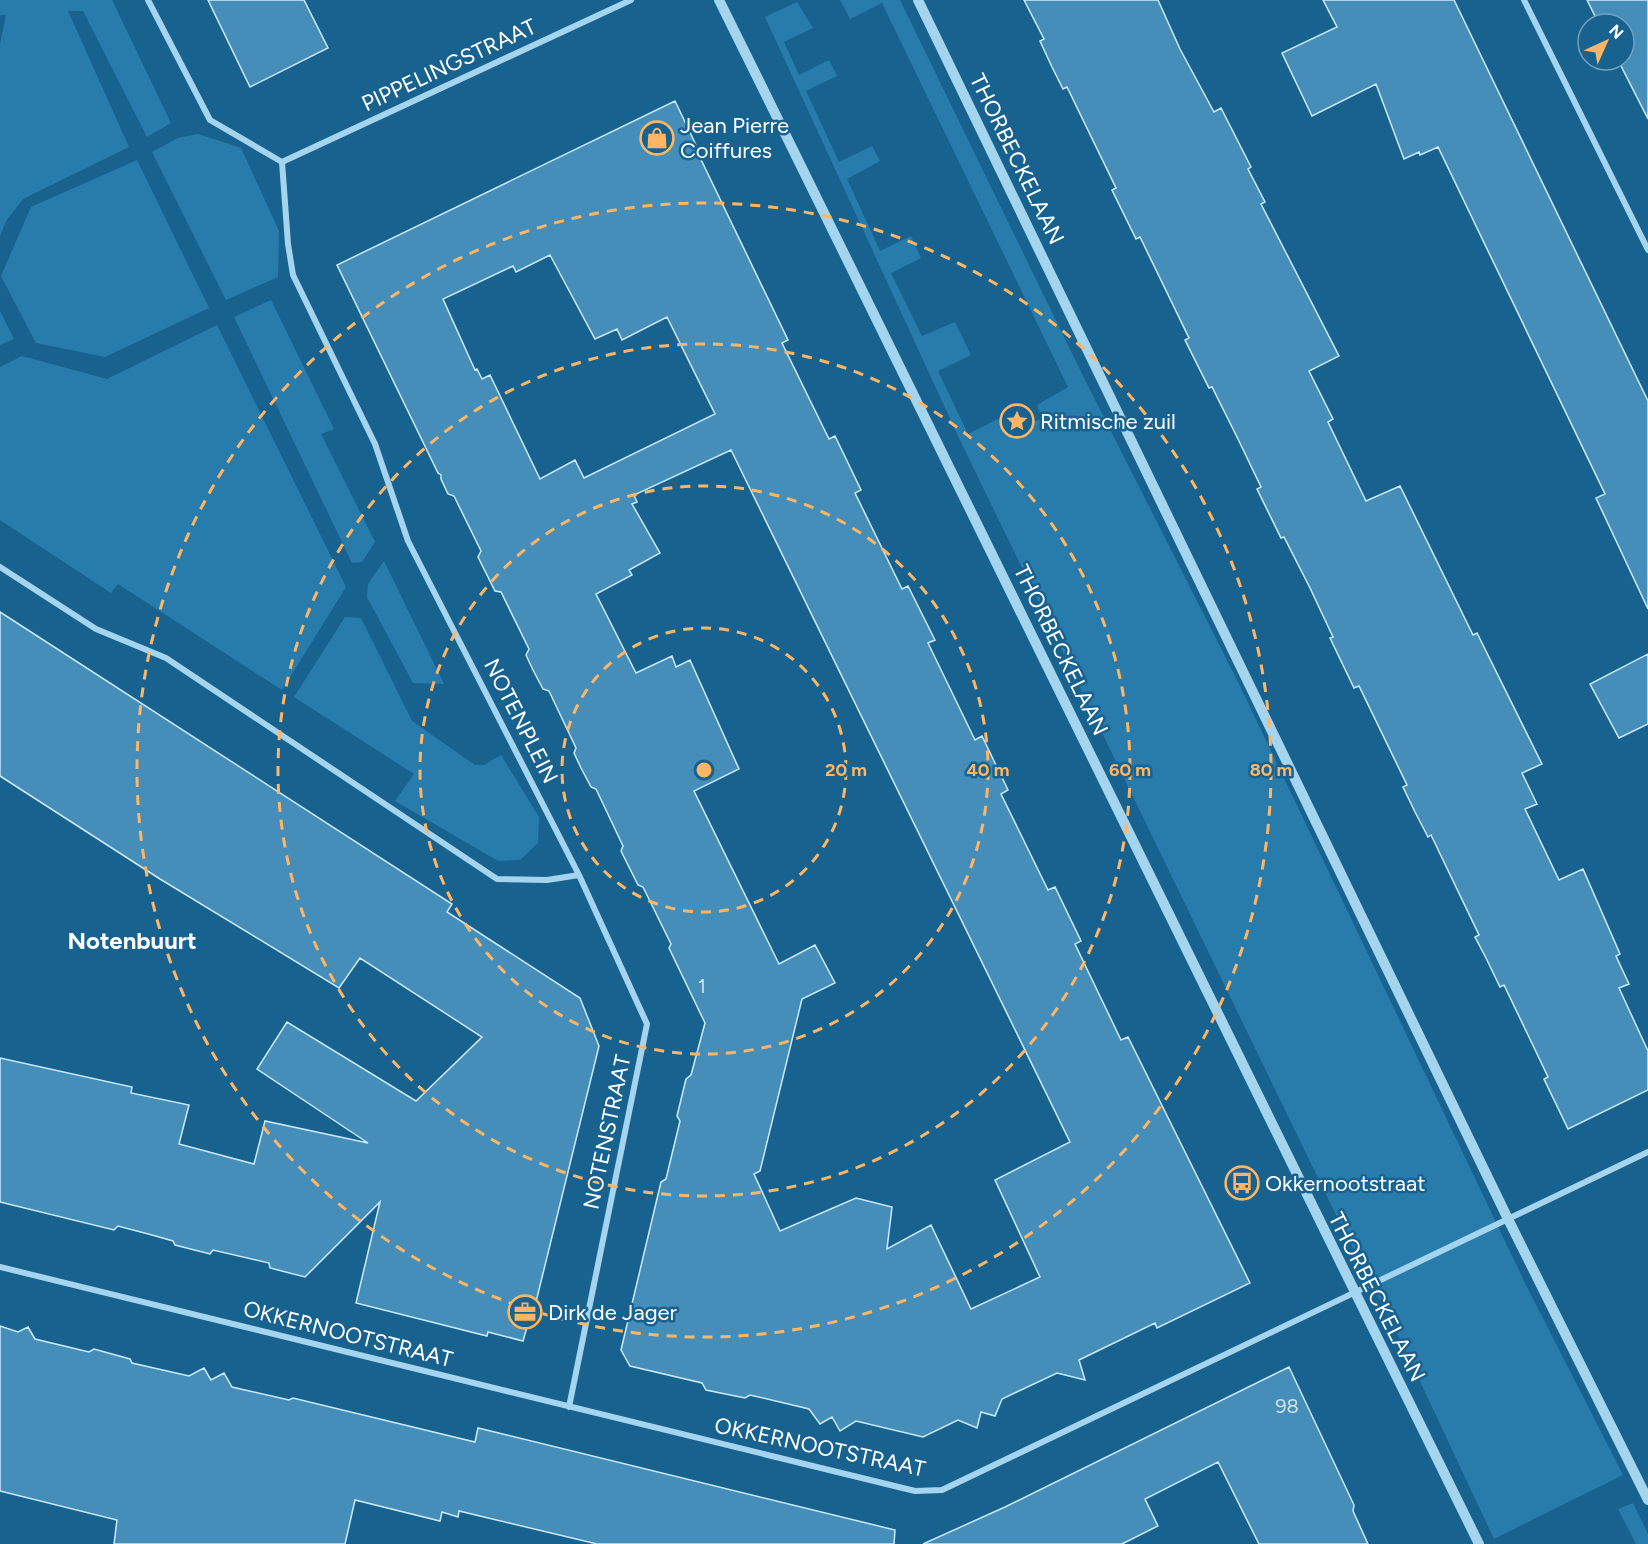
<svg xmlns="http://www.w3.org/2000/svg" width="1648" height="1544" font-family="Figtree,sans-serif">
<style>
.green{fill:#287cac}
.building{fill:#458eb9;stroke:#cceafb;stroke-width:1.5;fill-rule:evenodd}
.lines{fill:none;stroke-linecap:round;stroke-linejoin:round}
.minor{stroke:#a5d4ef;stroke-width:6}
.tertiary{stroke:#a5d4ef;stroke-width:10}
.ring{fill:none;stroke:#ffb664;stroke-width:3;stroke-dasharray:10 8}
.labels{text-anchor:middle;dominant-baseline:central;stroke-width:5;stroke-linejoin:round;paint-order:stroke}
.number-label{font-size:20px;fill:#d0e3ee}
.street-label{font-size:22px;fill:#fff;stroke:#186290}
.poi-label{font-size:22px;fill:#fff;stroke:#186290;text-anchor:start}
.neighbourhood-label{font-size:24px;font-weight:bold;fill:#fff;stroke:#186290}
.centre{fill:#ffb664;stroke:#186290;stroke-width:3}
.ring-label{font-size:18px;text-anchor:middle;font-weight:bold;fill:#ffb664;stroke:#186290;stroke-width:5;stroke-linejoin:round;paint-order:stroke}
</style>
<rect width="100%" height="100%" fill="#186290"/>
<path class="green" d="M 0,0 L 112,0 L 171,123 L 147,137 L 83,11 L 68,11 L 129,147 L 23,199 L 6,221 L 0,236 L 0,44 L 6,15 L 0,15 Z
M 840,0 L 900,0 L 1084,378 L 1240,686 L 1524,1281 L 1623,1475 L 1494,1539 L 1402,1343 L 1336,1215 L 959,438 L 765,17 L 797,2 L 813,28 L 784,42 L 799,75 L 829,60 L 837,76 L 806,91 L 839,162 L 872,146 L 880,161 L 847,179 L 880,251 L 911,236 L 921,258 L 891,273 L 922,336 L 955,322 L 971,355 L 938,371 L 968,434 L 1002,417 L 1012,432 L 1042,418 L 1037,405 L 1068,387 L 882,3 L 850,19 Z
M 198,134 L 241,148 L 279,231 L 278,277 L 226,300 L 152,152 L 178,138 Z
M 137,160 L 209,308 L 105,357 L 36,343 L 1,276 L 31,207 Z
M 271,300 L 334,429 L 321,434 L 375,542 L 362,562 L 352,563 L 234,317 Z
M 0,311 L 14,339 L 0,345 Z
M 217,325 L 346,587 L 282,690 L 118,584 L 111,593 L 0,520 L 0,367 L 22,356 L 107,379 Z
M 384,561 L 444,684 L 413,683 L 367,597 L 368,584 Z
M 345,617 L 361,618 L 412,721 L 475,765 L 484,765 L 501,755 L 539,817 L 538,843 L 520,860 L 498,861 L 395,801 L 414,774 L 294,697 Z
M 1633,1503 L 1648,1534 L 1648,1544 L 1636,1544 L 1618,1509 Z"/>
<path class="building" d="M 208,0 L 304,0 L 328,48 L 250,87 Z
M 1024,0 L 1158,0 L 1180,49 L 1214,112 L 1221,108 L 1251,167 L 1248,169 L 1265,202 L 1261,204 L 1339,356 L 1309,371 L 1333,419 L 1328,422 L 1366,501 L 1400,486 L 1473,635 L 1477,633 L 1542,764 L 1522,773 L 1537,804 L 1525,809 L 1559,880 L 1583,869 L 1620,954 L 1616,956 L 1629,984 L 1619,988 L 1648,1051 L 1648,1090 L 1568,1129 L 1544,1079 L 1548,1077 L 1528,1035 L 1504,985 L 1500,987 L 1486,958 L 1475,937 L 1479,935 L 1431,835 L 1428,837 L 1415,812 L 1403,787 L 1407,785 L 1359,686 L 1354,688 L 1330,638 L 1333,637 L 1310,588 L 1284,537 L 1281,538 L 1257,489 L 1261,487 L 1237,437 L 1212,387 L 1209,388 L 1185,340 L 1189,338 L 1140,237 L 1136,239 L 1112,190 L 1116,188 L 1067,87 L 1063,89 L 1052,67 L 1040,41 L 1044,39 Z
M 1323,0 L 1454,0 L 1648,401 L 1648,609 L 1596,498 L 1605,494 L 1438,147 L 1420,155 L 1419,152 L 1404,159 L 1376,84 L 1312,116 L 1282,53 L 1337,27 Z
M 1587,0 L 1648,0 L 1648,119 L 1618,60 L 1624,60 L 1624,24 L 1599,24 Z
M 675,101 L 696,145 L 694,145 L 788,340 L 782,343 L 829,439 L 835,436 L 861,490 L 855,493 L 902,589 L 908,586 L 935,640 L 928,643 L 975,740 L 982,736 L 1008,790 L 1001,794 L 1048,890 L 1055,887 L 1081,941 L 1075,944 L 1121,1040 L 1128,1037 L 1250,1283 L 1157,1328 L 1155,1323 L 1079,1360 L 1085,1380 L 1057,1373 L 1002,1399 L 995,1416 L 981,1412 L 977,1428 L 958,1420 L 923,1437 L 856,1421 L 840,1431 L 832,1417 L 820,1424 L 809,1409 L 750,1395 L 745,1398 L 706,1390 L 702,1383 L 630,1366 L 621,1350 L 661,1182 L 666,1179 L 680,1121 L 677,1116 L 686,1079 L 691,1075 L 705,1023 L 669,948 L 671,944 L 643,887 L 638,885 L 621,851 L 623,846 L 596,789 L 591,787 L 581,768 L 574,753 L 576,748 L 549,691 L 543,689 L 533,670 L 526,655 L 529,649 L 501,592 L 495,591 L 478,557 L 481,551 L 454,496 L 448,494 L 441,479 L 441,475 L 438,473 L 337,265 ZM 550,255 L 595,339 L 617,329 L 622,340 L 667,317 L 715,414 L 584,478 L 575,460 L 540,479 L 490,375 L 482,379 L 477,369 L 475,370 L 443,299 L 513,266 L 516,272 ZM 731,450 L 1070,1142 L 995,1180 L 1040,1277 L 971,1309 L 931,1225 L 887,1249 L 892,1207 L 856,1198 L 780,1231 L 754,1174 L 760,1171 L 802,999 L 835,983 L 815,945 L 779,964 L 694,791 L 739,769 L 690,660 L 676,667 L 672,656 L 636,673 L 596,594 L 632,575 L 629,570 L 660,553 L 632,504 L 637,502 L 634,495 Z
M 0,612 L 452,904 L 447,912 L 580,998 L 599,1046 L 534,1310 L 532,1310 L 523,1341 L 488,1332 L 487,1336 L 356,1303 L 380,1202 L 305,1277 L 270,1268 L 269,1263 L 213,1250 L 210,1254 L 175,1245 L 173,1241 L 152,1235 L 118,1226 L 114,1230 L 0,1202 L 0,1058 L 132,1087 L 131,1093 L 189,1105 L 179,1144 L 254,1164 L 265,1121 L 368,1143 L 257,1069 L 287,1022 L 416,1101 L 482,1037 L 360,958 L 339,988 L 160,879 L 0,776 Z
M 1648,654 L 1648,724 L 1619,738 L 1590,684 Z
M 0,1326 L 18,1332 L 28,1327 L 35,1339 L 89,1352 L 94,1349 L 130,1359 L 132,1363 L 189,1376 L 204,1368 L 211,1380 L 224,1373 L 232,1387 L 289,1400 L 293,1398 L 475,1442 L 478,1428 L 895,1530 L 894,1544 L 597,1544 L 459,1511 L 458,1517 L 442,1512 L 440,1521 L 355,1500 L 345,1544 L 114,1544 L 117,1520 L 0,1491 Z
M 1289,1367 L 1354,1505 L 1353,1511 L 1368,1544 L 1259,1544 L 1218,1462 L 1145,1499 L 1158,1526 L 1122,1544 L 923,1544 L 1005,1507 Z"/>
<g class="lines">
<path class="minor" d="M 1524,0 L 1648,250
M 282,162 L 631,0
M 0,567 L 96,629 L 166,658 L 497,879 L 547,880 L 579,875 L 408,541 L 375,444 L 293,275 L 288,244 L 282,162 L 210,120 L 148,0
M 0,1267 L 915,1491 L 942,1490 L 1648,1152
M 569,1407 L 647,1024 L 579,875"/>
<path class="tertiary" d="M 719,0 C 974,514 1223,1031 1479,1544
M 918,0 L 1508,1219 L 1648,1500"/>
</g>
<g class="ring">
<circle cx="704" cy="770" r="142"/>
<circle cx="704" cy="770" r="284"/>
<circle cx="704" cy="770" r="426"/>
<circle cx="704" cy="770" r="567"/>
</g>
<defs>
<symbol id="shop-ring" viewBox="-11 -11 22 22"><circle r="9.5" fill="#186290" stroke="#ffb664" stroke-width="1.5"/><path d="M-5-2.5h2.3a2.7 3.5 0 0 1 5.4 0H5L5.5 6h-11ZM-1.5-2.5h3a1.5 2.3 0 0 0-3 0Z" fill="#ffb664"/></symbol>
<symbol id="sight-ring" viewBox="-11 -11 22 22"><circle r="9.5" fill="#186290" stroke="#ffb664" stroke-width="1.5"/><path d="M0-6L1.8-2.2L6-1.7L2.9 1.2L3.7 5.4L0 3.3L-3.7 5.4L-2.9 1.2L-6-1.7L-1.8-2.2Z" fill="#ffb664"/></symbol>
<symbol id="bus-ring" viewBox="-11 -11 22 22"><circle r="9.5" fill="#186290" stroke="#ffb664" stroke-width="1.5"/><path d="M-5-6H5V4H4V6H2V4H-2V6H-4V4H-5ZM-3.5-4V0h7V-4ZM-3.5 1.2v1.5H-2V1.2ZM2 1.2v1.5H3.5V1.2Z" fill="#ffb664"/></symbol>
<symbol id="office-ring" viewBox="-11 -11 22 22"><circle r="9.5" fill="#186290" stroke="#ffb664" stroke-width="1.5"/><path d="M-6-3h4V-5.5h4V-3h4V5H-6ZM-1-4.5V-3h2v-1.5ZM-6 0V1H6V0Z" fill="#ffb664"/></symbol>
</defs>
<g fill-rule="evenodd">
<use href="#shop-ring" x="638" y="119" width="38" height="38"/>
<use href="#sight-ring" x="998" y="402" width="38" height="38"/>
<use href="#bus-ring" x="1223" y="1164" width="38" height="38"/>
<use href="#office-ring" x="506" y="1293" width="38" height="38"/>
</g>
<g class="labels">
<g class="number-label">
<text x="702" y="986">1</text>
<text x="1287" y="1406">98</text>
</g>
<g class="street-label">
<text transform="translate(449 65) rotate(-25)">PIPPELINGSTRAAT</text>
<text transform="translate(1017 159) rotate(64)">THORBECKELAAN</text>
<text transform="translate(1061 650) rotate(64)">THORBECKELAAN</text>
<text transform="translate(521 721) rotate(63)">NOTENPLEIN</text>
<text transform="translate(607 1132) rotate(-78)">NOTENSTRAAT</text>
<text transform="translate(1377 1297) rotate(63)">THORBECKELAAN</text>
<text transform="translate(348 1334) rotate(14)">OKKERNOOTSTRAAT</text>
<text transform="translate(820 1447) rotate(12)">OKKERNOOTSTRAAT</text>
</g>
<g class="poi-label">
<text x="680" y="125">Jean Pierre<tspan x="680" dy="25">Coiffures</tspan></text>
<text x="1040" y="421">Ritmische zuil</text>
<text x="1265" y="1183">Okkernootstraat</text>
<text x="548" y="1312">Dirk de Jager</text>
</g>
<g class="neighbourhood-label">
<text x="132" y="940">Notenbuurt</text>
</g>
</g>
<circle cx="704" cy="770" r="9" class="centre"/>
<g class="ring-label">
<text x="846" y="776">20 m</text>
<text x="988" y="776">40 m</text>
<text x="1130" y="776">60 m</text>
<text x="1271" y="776">80 m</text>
</g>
<g transform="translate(1606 42) rotate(45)"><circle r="28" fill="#186290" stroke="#74a1bc" stroke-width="1.5"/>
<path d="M0-4.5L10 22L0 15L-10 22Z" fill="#ffb664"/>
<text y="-9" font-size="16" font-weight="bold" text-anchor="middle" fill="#ffffff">N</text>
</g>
</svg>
